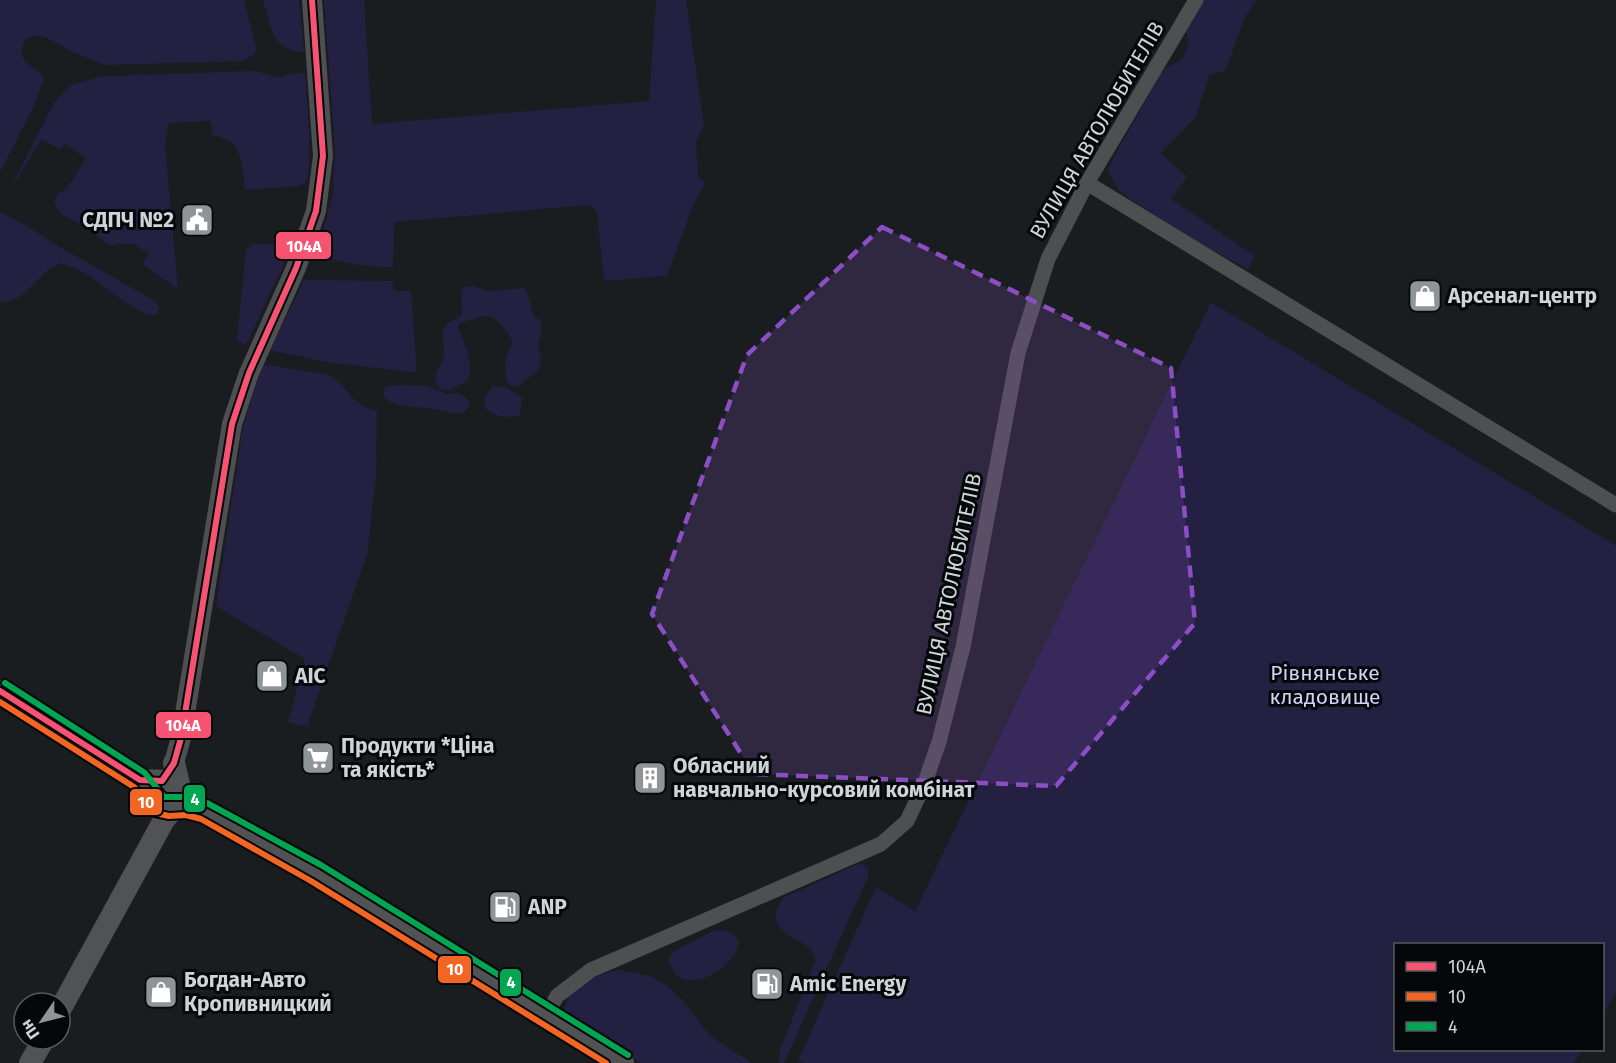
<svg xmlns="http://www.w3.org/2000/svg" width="1616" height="1063" font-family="'Fira Sans',sans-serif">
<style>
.green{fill:#242041}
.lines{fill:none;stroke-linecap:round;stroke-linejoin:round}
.minor{stroke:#4e4f51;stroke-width:15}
.tertiary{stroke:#4e4f51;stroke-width:20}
.secondary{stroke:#505254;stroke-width:22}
.bus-1-casing{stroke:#05080a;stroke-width:10}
.bus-2-casing{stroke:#05080a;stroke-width:10}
.bus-3-casing{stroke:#05080a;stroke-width:10}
.bus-1{stroke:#f65372;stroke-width:6}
.bus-2{stroke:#f26522;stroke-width:6}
.bus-3{stroke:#00a651;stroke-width:6}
.marked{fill:#8c4ec4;fill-opacity:0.2;stroke:#8c4ec4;stroke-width:4.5;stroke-dasharray:12 8;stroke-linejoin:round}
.labels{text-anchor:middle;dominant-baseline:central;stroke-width:6;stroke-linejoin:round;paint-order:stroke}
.street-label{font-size:21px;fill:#ced4d7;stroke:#05080a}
.poi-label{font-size:21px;font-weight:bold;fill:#ced4d7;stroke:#05080a;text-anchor:start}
.park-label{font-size:21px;fill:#d3d2f7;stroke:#05080a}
.line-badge{stroke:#05080a;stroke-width:2}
.badge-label{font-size:16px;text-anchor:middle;font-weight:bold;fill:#fff}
</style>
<rect width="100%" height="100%" fill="#191d20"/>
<path class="green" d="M 0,0 L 244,0 L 256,48 L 255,54 L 243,61 L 105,65 L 71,51 L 45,37 L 34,36 L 25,39 L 21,53 L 25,62 L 41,73 L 43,81 L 34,106 L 0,172 Z
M 263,0 L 299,0 L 304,52 C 271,51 271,25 263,0 Z
M 324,0 L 364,0 L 372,124 L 649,101 L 656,2 L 658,0 L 686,0 L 704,125 L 696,142 L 698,177 L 706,182 L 694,203 L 667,276 L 604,281 L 597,212 L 589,205 L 394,222 L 393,267 C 366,267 340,265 315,251 L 324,227 L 333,194 L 335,148 Z
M 1204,0 L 1256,0 L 1245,17 L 1225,71 L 1209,75 L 1196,117 L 1161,153 L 1187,177 L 1171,199 L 1255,256 L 1248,269 L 1197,242 L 1148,211 L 1118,190 L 1107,170 L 1162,71 L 1182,59 L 1189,45 L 1186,30 Z
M 256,71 L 278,78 L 290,74 L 305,73 C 306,93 314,167 306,181 C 304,185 302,184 299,186 L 245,190 C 241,163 245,141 212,135 L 211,121 L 169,123 L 165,144 L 178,289 L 142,264 L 149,254 L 134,244 L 116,244 L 115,246 L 105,243 L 91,230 L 61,214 L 54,204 L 55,198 L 59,192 L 66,190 L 86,158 L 64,144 L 60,150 L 42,139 L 8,193 L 53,105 L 58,97 L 72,85 L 103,76 Z
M 0,213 C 22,221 40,235 60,247 C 92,265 124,283 156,302 C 160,307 159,310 156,315 C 139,318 100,281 83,272 C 76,268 68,266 60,263 C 55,266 48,269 44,274 C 30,285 20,304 0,302 Z
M 284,243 L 291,249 L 246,345 L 237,340 L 246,250 L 252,244 Z
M 304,280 L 393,281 L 394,291 L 411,291 L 417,373 L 326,362 L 270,350 Z
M 473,286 L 487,291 L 524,288 C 531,297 530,308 535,318 L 540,319 L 542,332 L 538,345 L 541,360 L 538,371 L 517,387 L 510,386 C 506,381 504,366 506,359 C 507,351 515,346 511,338 C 509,334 505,330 502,326 C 490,310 478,318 460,323 L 458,326 C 463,343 475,363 468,380 L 449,391 L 440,389 L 435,382 C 435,371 443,364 444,354 C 445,344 439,335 446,326 C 450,320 457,320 462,315 L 461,291 L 465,287 Z
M 1211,302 L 1616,546 L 1616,992 L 1603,1015 L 1602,944 L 1396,944 L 1396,1050 L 1582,1050 L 1574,1063 L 803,1063 L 798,1061 L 876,887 L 915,911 L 918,905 Z
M 269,365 L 330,375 C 350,388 352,407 377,411 L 376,477 L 367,554 L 307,727 L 288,722 L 305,659 L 216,606 L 243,427 L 261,370 L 264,366 Z
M 391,385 L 426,386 L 448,394 L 457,393 L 466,397 L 470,403 L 467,410 L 462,414 C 451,414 444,410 433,409 C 419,406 393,409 383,396 L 385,387 Z
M 494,386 L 506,387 L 522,398 L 520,415 C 505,418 497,418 485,408 L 485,395 Z
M 863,864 L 868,869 L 868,877 L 784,1063 L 779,1063 L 780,1050 L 815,962 C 815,957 814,953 810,949 C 799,938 774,934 776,913 C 777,906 780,901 785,897 L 856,865 Z
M 721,930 C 776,937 683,1017 669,960 L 671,954 L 676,950 L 713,931 Z
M 620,970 L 650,976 L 666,985 L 683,1001 L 710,1036 L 752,1063 L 641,1063 L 568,1018 C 553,991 601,972 620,970 Z"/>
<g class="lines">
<path class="minor" d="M 1087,183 L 1616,505
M 546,1016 L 557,996 L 591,970 L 881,844 L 907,821 L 924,785 L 939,742 L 963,647 L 1018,353 L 1048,259 L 1087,183 L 1196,0"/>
<path class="tertiary" d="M 174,763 L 181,738 L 232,424 L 249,373 L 296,268 L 316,211 L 323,156 L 312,0"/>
<path class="secondary" d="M 0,691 L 140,780 L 159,805 L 169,807 L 187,806
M 140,780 L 173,781 L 200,808 L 316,873 L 623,1063
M 60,1010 L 164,820 L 178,803 L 181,793 L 174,763
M 30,1063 L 44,1039"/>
<defs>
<path id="bus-1" d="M 0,691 L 140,780 L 162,781 L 174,763 L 181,738 L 232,424 L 249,373 L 296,268 L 316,211 L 323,156 L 312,0"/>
<path id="bus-2" d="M 0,702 L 134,787 L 155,813 L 169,816 L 186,815 L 201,819 L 311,881 L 606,1063"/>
<path id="bus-3" d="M 5,683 L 145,773 L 164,797 L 189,797 L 207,803 L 321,865 L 628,1055"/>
</defs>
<use href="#bus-1" class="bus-1-casing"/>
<use href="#bus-2" class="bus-2-casing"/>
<use href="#bus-3" class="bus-3-casing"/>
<use href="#bus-1" class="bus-1"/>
<use href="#bus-2" class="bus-2"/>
<use href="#bus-3" class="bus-3"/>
</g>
<path class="marked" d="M 882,227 L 1171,368 L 1195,623 L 1056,786 L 754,774 L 652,614 L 747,355 Z"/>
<defs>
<symbol id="civic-square" viewBox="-11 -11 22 22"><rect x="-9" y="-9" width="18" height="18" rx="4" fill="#8f9497" stroke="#05080a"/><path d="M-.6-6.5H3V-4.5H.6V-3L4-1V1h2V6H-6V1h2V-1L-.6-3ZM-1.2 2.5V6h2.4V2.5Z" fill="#fff"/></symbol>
<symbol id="shop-square" viewBox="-11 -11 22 22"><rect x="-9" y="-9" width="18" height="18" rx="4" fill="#8f9497" stroke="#05080a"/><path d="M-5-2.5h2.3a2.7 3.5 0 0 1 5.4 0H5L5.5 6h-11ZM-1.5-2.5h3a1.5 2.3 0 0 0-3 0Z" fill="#fff"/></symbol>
<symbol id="supermarket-square" viewBox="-11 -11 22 22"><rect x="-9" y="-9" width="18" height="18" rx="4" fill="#8f9497" stroke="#05080a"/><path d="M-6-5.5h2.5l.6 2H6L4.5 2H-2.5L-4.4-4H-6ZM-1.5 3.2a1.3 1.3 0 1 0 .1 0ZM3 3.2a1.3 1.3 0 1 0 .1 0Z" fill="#fff"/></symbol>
<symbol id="building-square" viewBox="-11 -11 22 22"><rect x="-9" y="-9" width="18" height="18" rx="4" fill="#8f9497" stroke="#05080a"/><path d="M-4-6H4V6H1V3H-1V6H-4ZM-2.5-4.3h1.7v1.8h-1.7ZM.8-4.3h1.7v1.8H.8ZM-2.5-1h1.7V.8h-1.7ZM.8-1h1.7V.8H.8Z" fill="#fff"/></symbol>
<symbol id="fuel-square" viewBox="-11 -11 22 22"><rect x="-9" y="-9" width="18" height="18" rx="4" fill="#8f9497" stroke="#05080a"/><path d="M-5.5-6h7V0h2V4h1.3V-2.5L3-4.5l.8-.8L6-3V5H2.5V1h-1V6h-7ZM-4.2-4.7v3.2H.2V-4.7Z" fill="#fff"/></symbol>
</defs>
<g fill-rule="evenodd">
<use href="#civic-square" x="178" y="201" width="38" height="38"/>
<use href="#shop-square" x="1406" y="277" width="38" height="38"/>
<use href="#shop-square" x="253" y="657" width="38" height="38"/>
<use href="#supermarket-square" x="299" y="739" width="38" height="38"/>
<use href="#building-square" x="631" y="759" width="38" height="38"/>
<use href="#fuel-square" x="486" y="888" width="38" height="38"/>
<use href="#fuel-square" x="748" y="965" width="38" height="38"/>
<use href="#shop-square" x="142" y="973" width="38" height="38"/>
</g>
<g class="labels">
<g class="street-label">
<text transform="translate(1097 130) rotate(-60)">ВУЛИЦЯ АВТОЛЮБИТЕЛІВ</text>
<text transform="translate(949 594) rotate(-78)">ВУЛИЦЯ АВТОЛЮБИТЕЛІВ</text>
</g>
<g class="poi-label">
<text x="174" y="220" text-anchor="end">СДПЧ №2</text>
<text x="1448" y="296">Арсенал-центр</text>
<text x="295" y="676">АІС</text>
<text x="341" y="746">Продукти *Ціна<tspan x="341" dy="24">та якість*</tspan></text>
<text x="673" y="766">Обласний<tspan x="673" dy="24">навчально-курсовий комбінат</tspan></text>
<text x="528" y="907">ANP</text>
<text x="184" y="980">Богдан-Авто<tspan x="184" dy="24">Кропивницкий</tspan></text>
<text x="790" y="984">Amic Energy</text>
</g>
<g class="park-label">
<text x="1325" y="673">Рівнянське<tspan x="1325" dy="24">кладовище</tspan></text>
</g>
</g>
<g class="line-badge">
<rect x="275" y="231" width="57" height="29" rx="6" fill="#f65372"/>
<rect x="155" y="711" width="57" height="28" rx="6" fill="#f65372"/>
<rect x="183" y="784" width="23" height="29" rx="6" fill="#00a651"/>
<rect x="129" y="788" width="34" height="28" rx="6" fill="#f26522"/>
<rect x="437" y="955" width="35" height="29" rx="6" fill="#f26522"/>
<rect x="499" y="968" width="23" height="29" rx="6" fill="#00a651"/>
</g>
<g class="badge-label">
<text x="304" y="252">104А</text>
<text x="183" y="731">104А</text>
<text x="195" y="805">4</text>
<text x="146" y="808">10</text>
<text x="455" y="975">10</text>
<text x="511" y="988">4</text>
</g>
<rect x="1394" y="943" width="210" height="108" fill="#05080a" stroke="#555a5c" stroke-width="1.5"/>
<rect x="1406" y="962" width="30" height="9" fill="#f65372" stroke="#555a5c" stroke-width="1.5"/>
<text x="1448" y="973" font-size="18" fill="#ced4d7">104А</text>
<rect x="1406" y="992" width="30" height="9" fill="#f26522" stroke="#555a5c" stroke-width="1.5"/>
<text x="1448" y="1003" font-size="18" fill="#ced4d7">10</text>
<rect x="1406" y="1022" width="30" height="9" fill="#00a651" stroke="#555a5c" stroke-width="1.5"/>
<text x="1448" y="1033" font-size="18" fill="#ced4d7">4</text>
<g transform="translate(42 1021) rotate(235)"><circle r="28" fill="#05080a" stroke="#555a5c" stroke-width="1.5"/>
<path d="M0-4.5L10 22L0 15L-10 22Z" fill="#8f9497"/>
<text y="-9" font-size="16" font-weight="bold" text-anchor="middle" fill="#ced4d7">Пн</text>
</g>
</svg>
